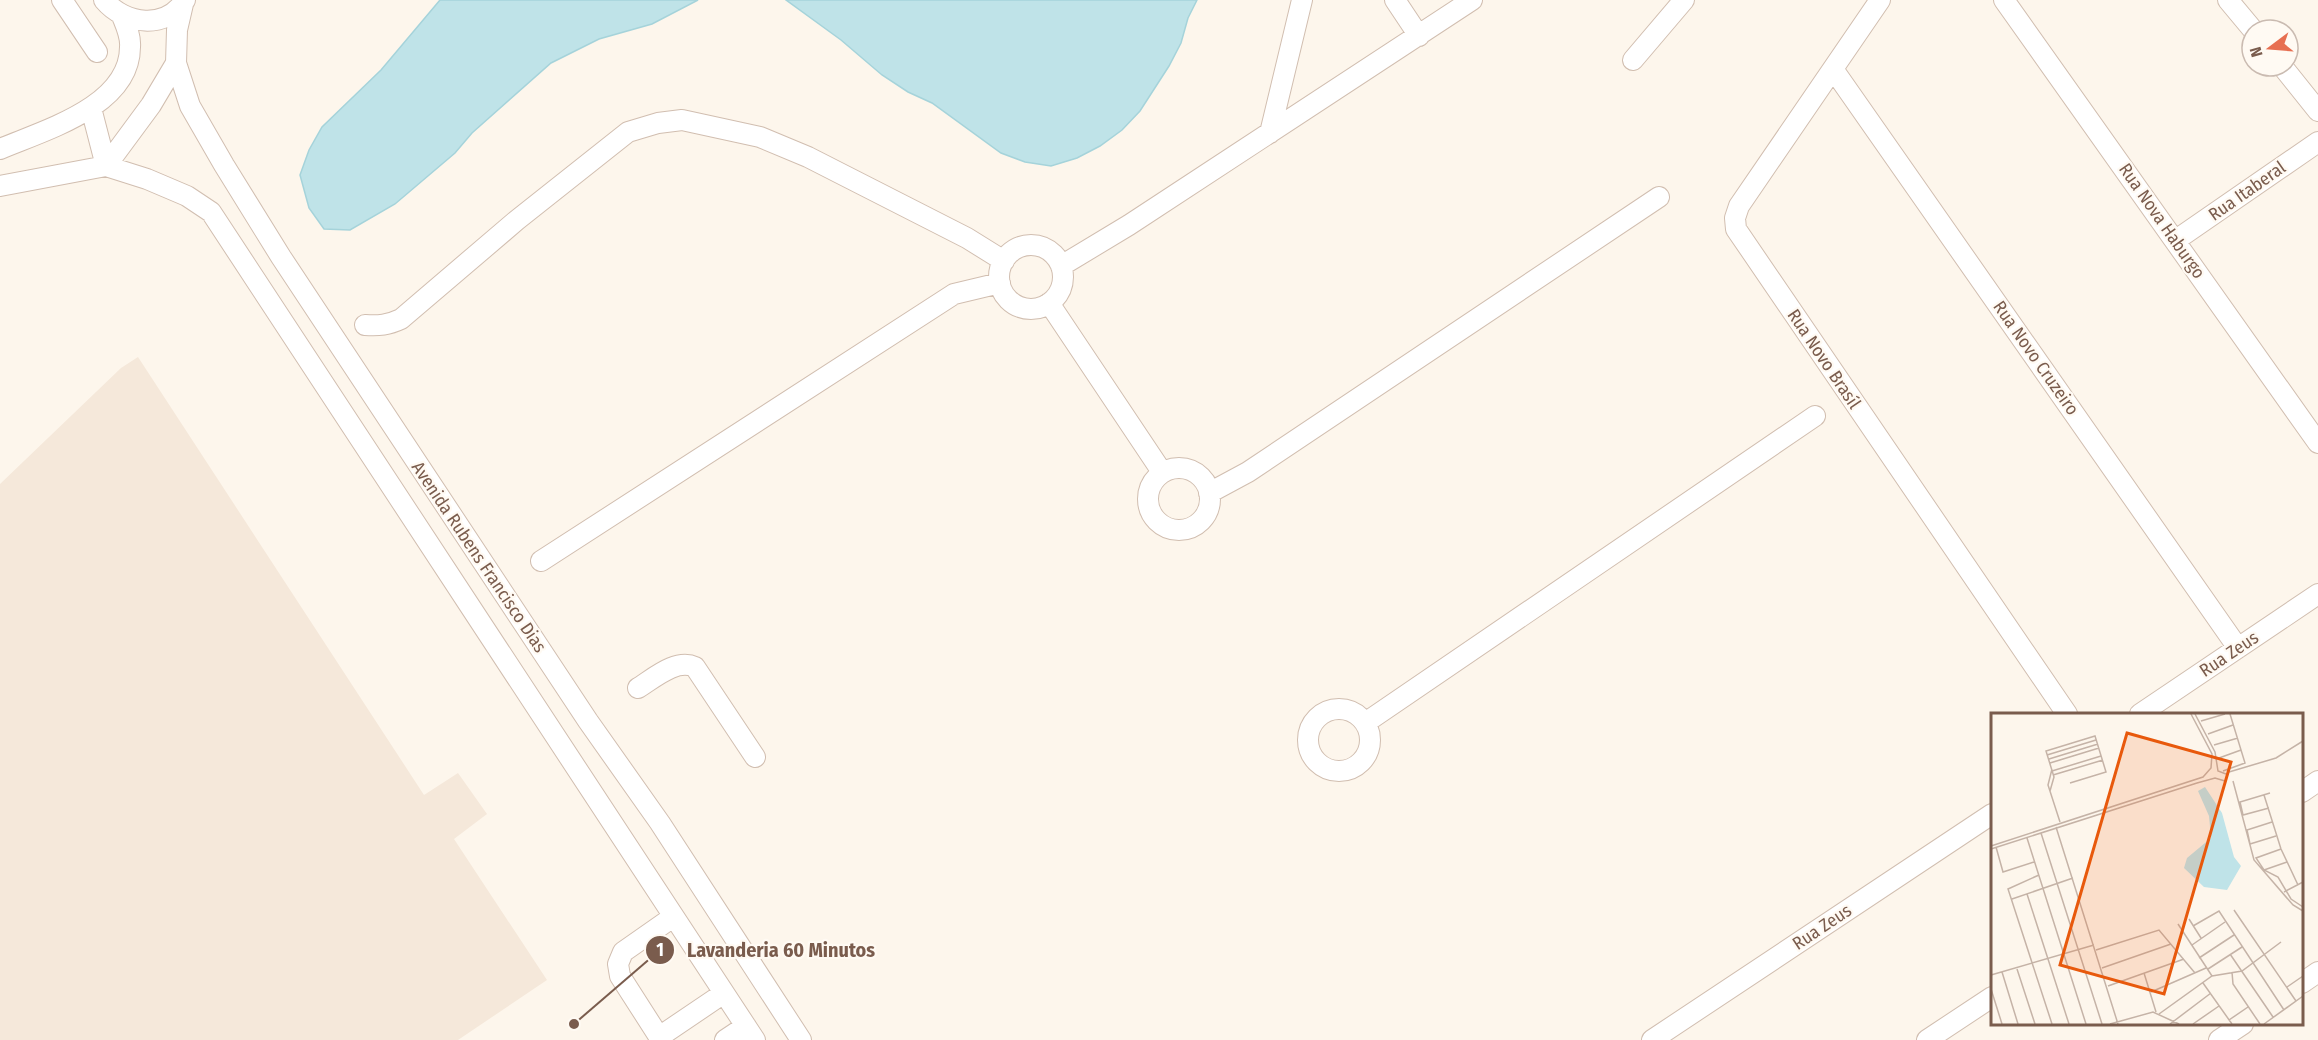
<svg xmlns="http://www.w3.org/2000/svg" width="2318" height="1040" font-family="'Fira Sans Condensed',sans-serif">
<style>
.residential{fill:#f5e8da}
.water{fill:#bfe3e8;stroke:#a5d3da;stroke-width:1.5}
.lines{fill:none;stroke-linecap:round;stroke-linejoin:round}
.minor-casing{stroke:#d1beb0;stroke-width:22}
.minor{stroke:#fff;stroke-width:20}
.labels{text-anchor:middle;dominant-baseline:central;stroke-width:4.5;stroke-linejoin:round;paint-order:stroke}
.street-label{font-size:18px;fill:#7a5c4d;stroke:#fffaf3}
.inset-road{fill:none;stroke:#c5b3a7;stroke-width:1.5}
.view{fill:#e8590c;fill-opacity:0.15;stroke:#e8590c;stroke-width:3}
.inset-edge{fill:none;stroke:#7a5c4d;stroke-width:3}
.leader{fill:none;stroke:#7a5c4d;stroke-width:2}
.callout-dot{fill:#7a5c4d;stroke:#fffaf3;stroke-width:2}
.mark-label{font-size:18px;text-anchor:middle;font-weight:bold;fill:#fff}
.callout-label{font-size:20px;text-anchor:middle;font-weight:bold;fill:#7a5c4d;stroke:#fffaf3;stroke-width:4.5;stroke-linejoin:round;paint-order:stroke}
</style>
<rect width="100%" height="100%" fill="#fdf6ec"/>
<path class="residential" d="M 138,357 L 424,795 L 458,773 L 487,814 L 454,839 L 547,980 L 458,1040 L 0,1040 L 0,484 L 121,368 Z"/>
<path class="water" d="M 440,0 L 698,0 L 652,24 L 599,39 L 551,63 L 472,133 L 455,153 L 395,204 L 350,230 L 324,229 L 309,208 L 300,175 L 309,150 L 322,127 L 381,70 Z
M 786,0 L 1197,0 L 1188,18 L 1181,43 L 1169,66 L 1140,111 L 1122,130 L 1100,146 L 1077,158 L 1051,166 L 1025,162 L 1001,153 L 932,103 L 908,92 L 882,75 L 841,40 Z"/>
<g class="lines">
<defs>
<path id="minor" d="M 62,0 L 97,52
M 104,0 C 125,25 166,30 185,0
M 1395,0 L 1419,36
M 1880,0 L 1739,206 L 1735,218 L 1736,229 L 2067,714
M 2004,0 L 2318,443
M 2228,0 L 2253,30
M 183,4 L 177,30 L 176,63 L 190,106 L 224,165 L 281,257 L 588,721 L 660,823 L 801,1040
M 1633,60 L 1684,0
M 2282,66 L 2318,111
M 1833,69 L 2238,648
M 91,108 L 106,166
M 1270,133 L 1302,0
M 0,149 C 45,130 130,106 130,47 C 131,36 126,26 122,16
M 106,166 L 151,105 L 176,63
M 0,186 L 106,166 L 147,179 L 187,196 L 211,212 L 755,1040
M 2176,240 L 2318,142
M999 277a32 32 0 1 1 64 0a32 32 0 1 1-64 0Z
M 1061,266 L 1129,225 L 1472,0
M 1049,303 L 1162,472
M 365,325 C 379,326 388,325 401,319 L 517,220 L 628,132 L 658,123 L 682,120 L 760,137 L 808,157 L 967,238 L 1004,261
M1148 499a31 31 0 1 1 62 0a31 31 0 1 1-62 0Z
M 1209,493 L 1248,472 L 1659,197
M 541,561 L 954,294 L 1000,283
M 638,688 C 653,679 676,658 695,667 L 755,757
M1308 740a31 31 0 1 1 62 0a31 31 0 1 1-62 0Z
M 2140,714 L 2318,594
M 1365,723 L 1815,416
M 2302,792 L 2318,781
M 2302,983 L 2318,972
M 659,1037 L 724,993
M 661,1040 L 620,976 L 618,964 L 623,952 L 673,917
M 725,1040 L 746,1026
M 1652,1040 L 1992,814
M 1927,1040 L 1992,997
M 2219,1040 L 2243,1024"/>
</defs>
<use href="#minor" class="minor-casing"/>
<use href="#minor" class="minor"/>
</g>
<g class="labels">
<g class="street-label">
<text transform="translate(2247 191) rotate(-35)">Rua Itaberal</text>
<text transform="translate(2162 221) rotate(55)">Rua Nova Haburgo</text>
<text transform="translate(2036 358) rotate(55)">Rua Novo Cruzeiro</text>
<text transform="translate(1824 359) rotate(56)">Rua Novo Brasíl</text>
<text transform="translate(479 557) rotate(56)">Avenida Rubens Francisco Dias</text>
<text transform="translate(2229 654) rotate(-34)">Rua Zeus</text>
<text transform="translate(1822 927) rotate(-34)">Rua Zeus</text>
</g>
</g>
<g transform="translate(1991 713)">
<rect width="312" height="312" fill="#fdf6ec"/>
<path d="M 214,74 L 231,100 L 243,144 L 250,153 L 236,177 L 213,174 L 193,155 L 196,145 L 220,125 L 218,103 L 207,78 Z" fill="#bfe3e8"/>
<path class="inset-road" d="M 204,1 L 224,39 L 227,58 L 235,61M 210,8 L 234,1M 217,21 L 242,12M 223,32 L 247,25M 56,42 L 105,27M 228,45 L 250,37M 58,46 L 107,31M 59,50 L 108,35M 61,56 L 57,72 L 69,109M 61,58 L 110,43M 232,58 L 254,50 L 239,1M 238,59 L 285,45 L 312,28M 62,62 L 112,47M 242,68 L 263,147 L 302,192 L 312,198M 59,78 L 63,64 L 55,38 L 104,23 L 115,59 L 79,70M 273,82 L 290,136 L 307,172M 278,95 L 252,102 L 249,89 L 279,80M 281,109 L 256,117 L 259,131 L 285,123M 65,114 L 127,311M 50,120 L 111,311M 36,125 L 95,311M 0,133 L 212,64 L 220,55 L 221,41 L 200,1M 5,134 L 12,159 L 43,149M 0,136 L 206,70 L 224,65 L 234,68M 290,136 L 265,145 L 273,157 L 287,164 L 300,186 L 312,194M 273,157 L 296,149M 48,162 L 17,176 L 61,311M 293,179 L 312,169M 36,181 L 78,311M 21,186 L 82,165M 243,197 L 305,288M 198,206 L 210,225M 187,211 L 221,263M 202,213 L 228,198 L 293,297M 201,232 L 234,209M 105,237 L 168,217 L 204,260M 239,241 L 282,304M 208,245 L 243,222M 111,255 L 180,231M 26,256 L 44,311M 217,256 L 251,234M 11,259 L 27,311M 241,259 L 242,271 L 269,311M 153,260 L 165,299M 0,262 L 103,232M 212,270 L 241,311M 117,273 L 193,246M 296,274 L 312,263M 0,276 L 11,311M 160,279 L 215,255M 168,301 L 221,263 L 251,258 L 290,229M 238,307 L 257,294M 119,311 L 162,299 L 188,311M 179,311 L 220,280M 202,311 L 228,293M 273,311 L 312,283"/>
<path class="view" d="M 136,20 L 240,49 L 173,281 L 69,252 Z"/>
<rect width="312" height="312" class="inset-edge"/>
</g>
<path class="leader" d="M574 1024L660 950"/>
<g class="callout-dot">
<circle cx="574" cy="1024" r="6"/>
<circle cx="660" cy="950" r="15"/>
</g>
<g class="mark-label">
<text x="660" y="956">1</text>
</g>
<g class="callout-label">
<text x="781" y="957">Lavanderia 60 Minutos</text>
</g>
<g transform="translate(2270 48) rotate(254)"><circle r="28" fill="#fffaf3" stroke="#cabbb1" stroke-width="1.5"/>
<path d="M0-4.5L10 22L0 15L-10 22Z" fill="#e76f51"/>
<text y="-9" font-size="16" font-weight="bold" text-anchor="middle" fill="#7a5c4d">N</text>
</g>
</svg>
